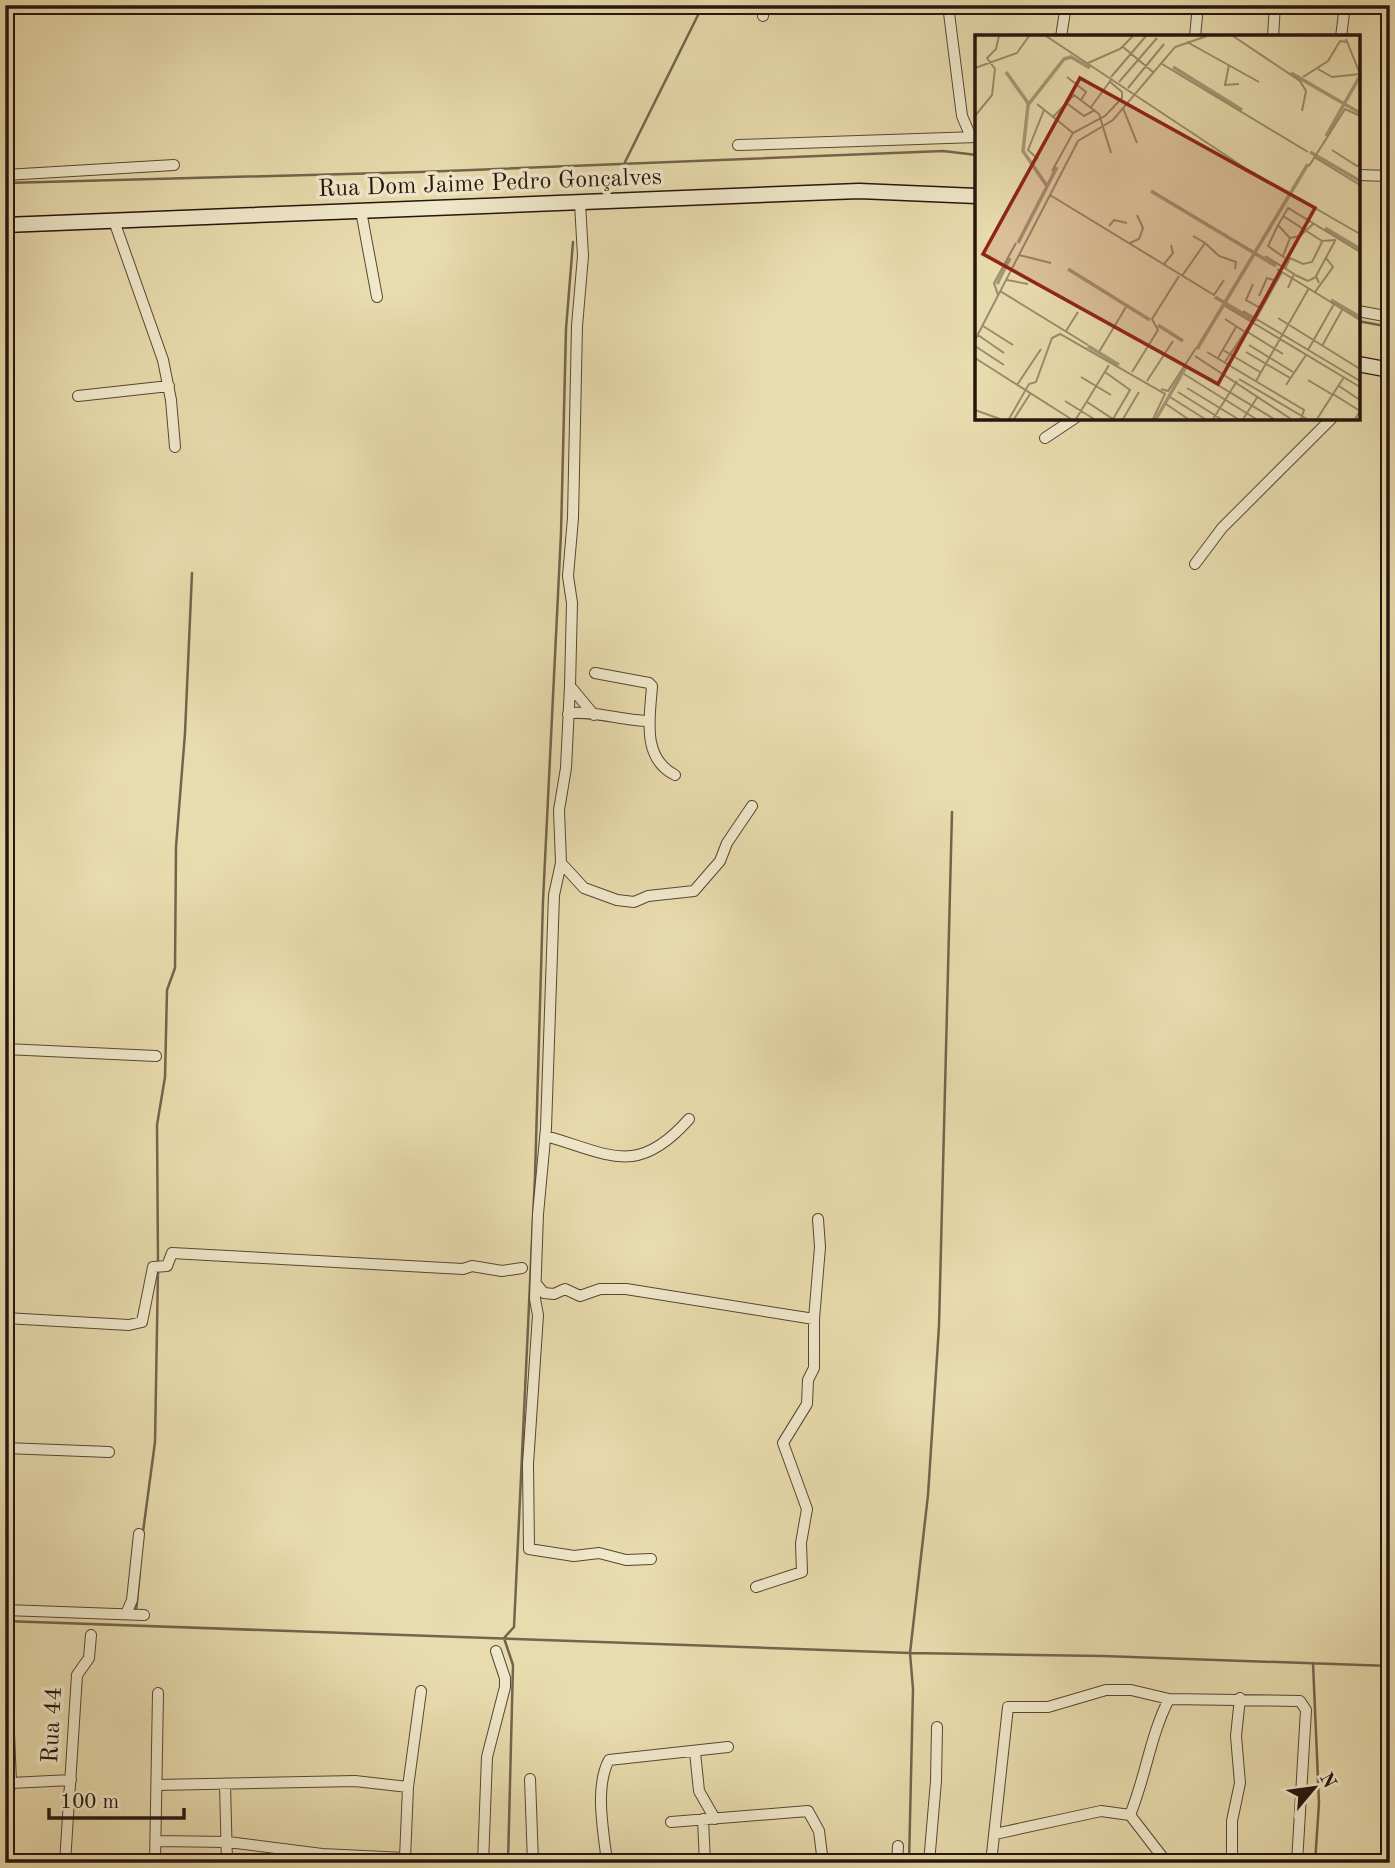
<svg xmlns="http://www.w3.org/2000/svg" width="1395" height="1868" font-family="'Old Standard TT',serif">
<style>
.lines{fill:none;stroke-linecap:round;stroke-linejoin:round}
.stream{stroke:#73644d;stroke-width:2.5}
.minor-casing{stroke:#574636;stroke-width:12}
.secondary-casing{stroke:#27150e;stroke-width:17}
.minor{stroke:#f0e8ca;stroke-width:10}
.secondary{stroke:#f0e8ca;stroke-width:14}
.labels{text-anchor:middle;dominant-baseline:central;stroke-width:7;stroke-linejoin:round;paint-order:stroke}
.street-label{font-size:24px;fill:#27150e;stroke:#f0e8ca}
.inset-river{fill:none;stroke:#a69877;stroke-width:3.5}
.inset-road{fill:none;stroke:#9b8c6d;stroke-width:2}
.view{fill:#8f2418;fill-opacity:0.15;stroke:#8f2418;stroke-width:3.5}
.inset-edge{fill:none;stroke:#27150e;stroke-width:3.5}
</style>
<rect width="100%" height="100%" fill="#e8dbad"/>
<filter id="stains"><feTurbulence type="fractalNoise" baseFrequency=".00286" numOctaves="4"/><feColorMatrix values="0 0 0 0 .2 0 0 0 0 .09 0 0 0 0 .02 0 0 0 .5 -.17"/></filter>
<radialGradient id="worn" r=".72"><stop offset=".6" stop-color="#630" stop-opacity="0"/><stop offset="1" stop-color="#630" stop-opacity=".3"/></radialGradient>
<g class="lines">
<path class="stream" d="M 625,162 L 703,5
M 5,183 L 420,172 L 943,151 L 977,155
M 1358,321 L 1390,327
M 158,1264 L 157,1125 L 165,1077 L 167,990 L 175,968 L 176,847 L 185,733 L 192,573
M 143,1532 L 155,1442 L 158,1270
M 136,1612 L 140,1570
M 5,1621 L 910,1653 L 1103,1656 L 1390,1666
M 1313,1663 L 1319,1803 L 1315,1863
M 508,1863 L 513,1665 L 504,1638 L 514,1627 L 535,1176 L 543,901 L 561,533 L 566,329 L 573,242
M 909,1863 L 913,1689 L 910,1653 L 928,1495 L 939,1326 L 952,812"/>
<defs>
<path id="minor" d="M 948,5 L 962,116 L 971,137
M 763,16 L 764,5
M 1061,37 L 1066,5
M 1195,37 L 1198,5
M 1273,37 L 1275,5
M 1341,37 L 1345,5
M 738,145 L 977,137
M 5,175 L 174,165
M 1358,175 L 1390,176
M 580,203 L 583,256 L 577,326 L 573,518 L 568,576 L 572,603 L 570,686 L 566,768 L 559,810 L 561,863 L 554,895 L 546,1128 L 538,1214 L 535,1299 L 538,1315 L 528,1464 L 529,1549 L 574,1556 L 599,1553 L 626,1560 L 651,1559
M 361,211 L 377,297
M 114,221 L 163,360 L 171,400 L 175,447
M 1358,311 L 1390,317
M 78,396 L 169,386
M 1045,438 L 1075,418
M 1195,564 L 1222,528 L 1332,418
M 595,673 L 649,683 L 652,686 C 650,717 641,758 675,775
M 570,686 L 594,715
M 568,714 C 585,709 626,721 648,721
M 561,863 L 584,888 L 617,900 L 634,902 L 648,896 L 694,891 L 720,861 L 727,843 L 752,806
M 5,1049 L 156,1056
M 546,1136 C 609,1154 637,1178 689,1119
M 537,1285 L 544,1293 L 554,1294 L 565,1289 L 580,1296 L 600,1289 L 626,1289 L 814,1319 L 820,1247 L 818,1219
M 5,1318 L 129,1325 L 142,1322 L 153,1267 L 167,1266 L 172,1253 L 463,1269 L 472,1266 L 502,1271 L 522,1268
M 5,1448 L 109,1452
M 756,1587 L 802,1572 L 801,1543 L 807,1509 L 783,1443 L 807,1404 L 808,1380 L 814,1368 L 814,1319
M 5,1610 L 144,1615
M 126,1614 L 132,1600 L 139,1534
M 695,1752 L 699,1791 L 715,1819
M 530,1779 L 533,1863
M 11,1783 L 71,1780
M 225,1784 L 227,1863
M 157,1785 L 355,1781 L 408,1787
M 5,1803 L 11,1783 L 5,1633
M 1130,1815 L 1167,1863
M 703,1819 L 705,1863
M 671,1822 L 808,1811 L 819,1831 L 823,1863
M 995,1834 L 1101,1811 L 1130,1815 C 1146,1776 1150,1736 1169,1699 L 1300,1701 L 1306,1710 L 1297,1863
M 156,1841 L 228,1842 L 322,1854 L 405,1858 L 421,1863
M 405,1858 L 408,1787 L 421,1691
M 65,1863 L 77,1675 L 89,1658 L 91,1635
M 155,1863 L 158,1693
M 483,1863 L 487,1757 L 505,1687 L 505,1678 L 496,1651
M 607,1863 C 604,1833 594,1788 609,1760 L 728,1747
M 897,1863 L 898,1846
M 929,1863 L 936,1781 L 937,1727
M 991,1863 L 1008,1707 L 1048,1707 L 1106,1690 L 1131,1690 L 1169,1699
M 1232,1863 L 1232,1821 L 1240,1783 L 1236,1736 L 1240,1698"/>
<path id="secondary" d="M 5,225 L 859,191 L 977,196
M 1358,364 L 1390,370"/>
</defs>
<use href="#minor" class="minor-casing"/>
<use href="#secondary" class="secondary-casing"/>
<use href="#minor" class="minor"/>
<use href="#secondary" class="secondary"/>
</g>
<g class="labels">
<g class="street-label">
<text transform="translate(490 184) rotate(-2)">Rua Dom Jaime Pedro Gonçalves</text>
<text transform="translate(53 1725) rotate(-87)">Rua 44</text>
</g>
</g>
<g transform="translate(975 35)">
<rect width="385" height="385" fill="#e8dbad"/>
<path class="inset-river" d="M 198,32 L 267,75M 31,37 L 53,68M 316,38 L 385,78M 351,101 L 385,41M 335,117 L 385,146M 72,151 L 48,116 L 53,70 L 89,24 L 96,22 L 115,33M 176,156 L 301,231M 350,193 L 385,214M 43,208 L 82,132M 93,234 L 175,285M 22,249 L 35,223M 240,262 L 280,286M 356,265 L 385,282M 183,290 L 208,306M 113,311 L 144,330M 222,314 L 333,129M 181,384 L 212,330"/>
<path class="inset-road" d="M 71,1 L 267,131 L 385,199M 258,1 L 325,46 L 331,56 L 327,76M 371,4 L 385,39M 212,7 L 284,47M 148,12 L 178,37M 113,28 L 145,14 L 158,1M 187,29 L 333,117M 254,30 L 250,50 L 264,49M 0,33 L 42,18 L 54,1M 343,34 L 357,42 L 385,39M 92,42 L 111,57 L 106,65M 136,42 L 171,1M 328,42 L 353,26 L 365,6 L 372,7M 144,47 L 182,3M 153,53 L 189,9M 90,67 L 109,81 L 120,75M 62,69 L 98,98M 116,72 L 136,45M 148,73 L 162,108M 0,81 L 17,60 L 20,34 L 12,23 L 21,14 L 24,1M 78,82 L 99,60 L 124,79 L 136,118M 357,115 L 382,131 L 385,129M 339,122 L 385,150M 63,124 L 53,115 L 69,75M 334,131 L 370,74 L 385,81M 77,136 L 98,98 L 130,81 L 147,63 L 147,57 L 134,46M 75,160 L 239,260 L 249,245M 308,181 L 347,206 L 361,205M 303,190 L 293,211 L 310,223M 134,191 L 139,185 L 152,188M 315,203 L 325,201 L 338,189M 155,208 L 164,204 L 168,193 L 162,180M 230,208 L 244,221 L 261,227 L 260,234M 44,220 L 76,228M 290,221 L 319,239 L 313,253M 308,221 L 315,203 L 303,190 L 313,173 L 385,217M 189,229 L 198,218 L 196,210M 302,234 L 385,285M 310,234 L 315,223 L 328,229 L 337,227 L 347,207M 320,240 L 333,246 L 341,242M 207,241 L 230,208 L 218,201M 32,245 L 53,249M 344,248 L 341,241 L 360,206M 278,249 L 271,265 L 287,274M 25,256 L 113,310M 340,257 L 358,232 L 351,223M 23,260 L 19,248 L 41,208M 284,261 L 292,243 L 302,246M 250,271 L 385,352M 268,276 L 385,346M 303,283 L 385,334M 250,284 L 270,297M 278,289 L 307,237M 8,291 L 38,310M 91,296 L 103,277M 271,296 L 308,319M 3,300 L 29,318M 0,305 L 103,106 L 138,85 L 200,12 L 232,1M 274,310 L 318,337M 0,311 L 29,330M 347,311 L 367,275M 248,315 L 285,337M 333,315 L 359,269M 124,317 L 151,272M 232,317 L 329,375 L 326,384M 271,317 L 315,343M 220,321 L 316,384M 0,323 L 96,384M 243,323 L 261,292M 250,327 L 276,288M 213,332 L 299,384M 157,337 L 183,295 L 177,284 L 204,241M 209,339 L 281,384M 106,342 L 136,360M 264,344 L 332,384M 333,345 L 358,360M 172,346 L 198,306M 281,346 L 334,253M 42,350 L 66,314M 311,350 L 331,320M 364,351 L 385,365M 212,353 L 263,384M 186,354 L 193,356 L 221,313M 203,357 L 246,384M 358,359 L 385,376 L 380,384M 195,362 L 230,384M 90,366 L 119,384M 112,367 L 138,384 L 155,355 L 130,337M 191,369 L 213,384M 0,375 L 25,384M 34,384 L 54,349 L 61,347 L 77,303 L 85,299 L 190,359 L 178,384M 39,384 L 55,359M 101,384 L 134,330M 148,384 L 164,357M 238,384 L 262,346M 268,384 L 283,361M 342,384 L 369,342"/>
<path class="view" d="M 105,43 L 340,173 L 243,349 L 8,219 Z"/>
<rect width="385" height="385" class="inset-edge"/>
</g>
<rect width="1395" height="1868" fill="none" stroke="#e8dbad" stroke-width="28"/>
<rect x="7" y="7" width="1381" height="1854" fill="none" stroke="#27150e" stroke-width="3.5"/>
<rect x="14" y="14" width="1367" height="1840" fill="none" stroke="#27150e" stroke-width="2"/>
<g transform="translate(1314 1788) rotate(61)" stroke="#f0e8ca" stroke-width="5" paint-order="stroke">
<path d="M0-5L12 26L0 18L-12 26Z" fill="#27150e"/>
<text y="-10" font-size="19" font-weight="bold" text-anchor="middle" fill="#27150e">N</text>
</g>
<path d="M49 1808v10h135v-10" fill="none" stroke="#27150e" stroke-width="3.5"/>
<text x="60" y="1808" font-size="21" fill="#27150e" stroke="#f0e8ca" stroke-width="5" paint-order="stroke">100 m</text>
<rect width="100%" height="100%" filter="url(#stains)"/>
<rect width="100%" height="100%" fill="url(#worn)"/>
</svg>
